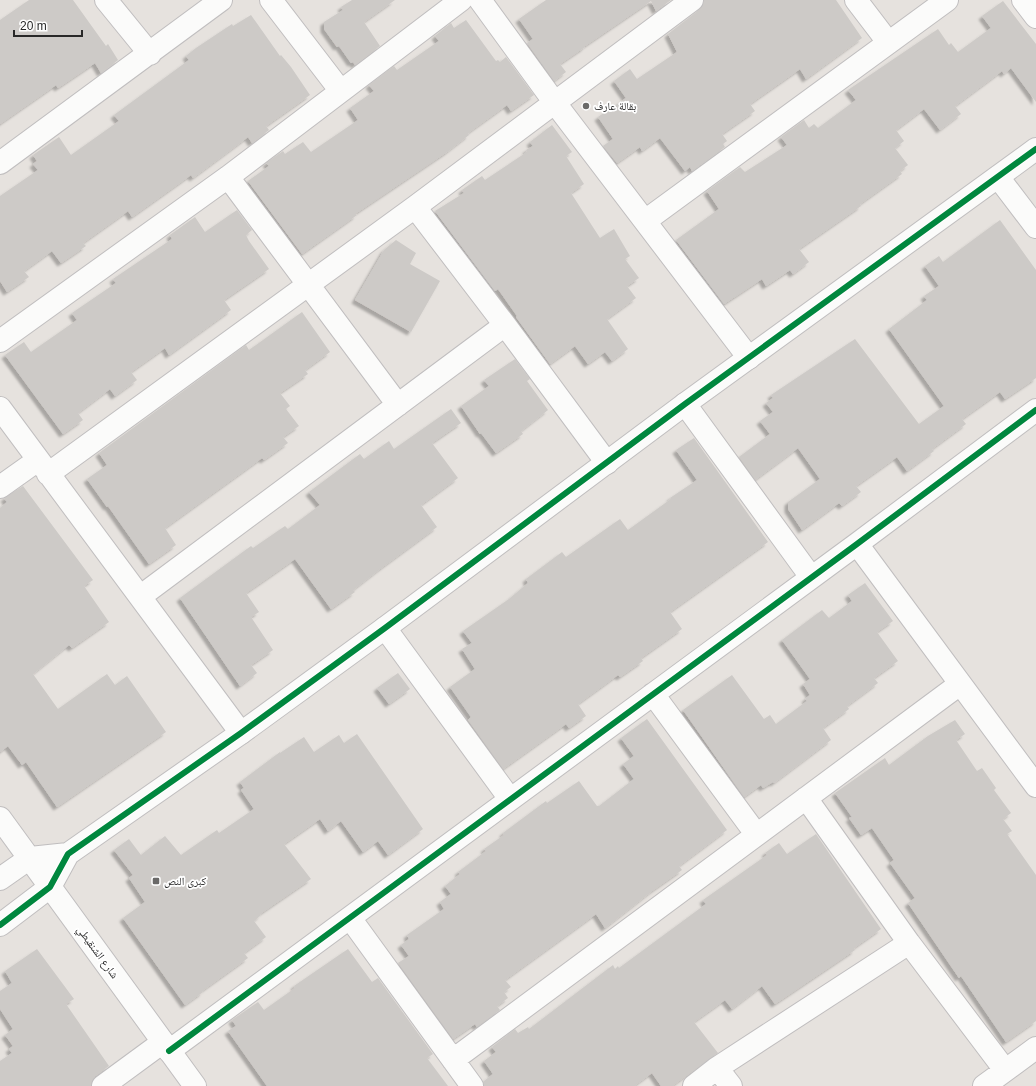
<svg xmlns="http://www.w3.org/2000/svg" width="1036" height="1086" font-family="Arial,'Noto Naskh Arabic',sans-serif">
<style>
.building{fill:#cdcac7;filter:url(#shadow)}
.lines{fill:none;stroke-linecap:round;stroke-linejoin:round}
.minor-casing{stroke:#c0bebf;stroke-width:24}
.tertiary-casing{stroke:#c0bebf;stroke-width:24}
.minor{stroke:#fbfbfa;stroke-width:22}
.tertiary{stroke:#fbfbfa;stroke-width:22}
.cycleway-casing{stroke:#fff;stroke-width:8}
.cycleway{stroke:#00873e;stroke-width:6}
.poi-dot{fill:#6a6968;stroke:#fff;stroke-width:1.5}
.labels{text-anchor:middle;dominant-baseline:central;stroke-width:3.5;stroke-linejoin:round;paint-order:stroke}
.poi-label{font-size:11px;fill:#282828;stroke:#fff;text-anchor:start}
.street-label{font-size:11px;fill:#282828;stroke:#fff}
</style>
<defs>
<filter id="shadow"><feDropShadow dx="-3.5" dy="3.5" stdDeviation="1" flood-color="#0004"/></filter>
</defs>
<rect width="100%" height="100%" fill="#e6e2de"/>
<path class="building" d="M 29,0 L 73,0 L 106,46 L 108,44 L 118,60 L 101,73 L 95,63 L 58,88 L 56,85 L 0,124 L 0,20 Z
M 352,0 L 395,0 L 364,22 L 380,46 L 355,65 L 353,62 L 351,63 L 339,46 L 337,47 L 324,29 L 324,22 L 343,10 L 341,7 Z
M 546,0 L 671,0 L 656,11 L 651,1 L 585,46 L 585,47 L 560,64 L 566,72 L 554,81 L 527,43 L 533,39 L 519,19 Z
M 704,0 L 836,0 L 862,38 L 806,79 L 800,69 L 750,104 L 755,111 L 722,134 L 727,141 L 723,144 L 725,147 L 692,171 L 690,167 L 685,171 L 660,138 L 642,151 L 640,147 L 617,163 L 603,146 L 613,139 L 598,117 L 626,98 L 614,81 L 630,69 L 637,79 L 677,52 L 668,34 L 699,10 L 703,5 Z
M 1003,1 L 1036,44 L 1036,102 L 1011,68 L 1004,74 L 1002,71 L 955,106 L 961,114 L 940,130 L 924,109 L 896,130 L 904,141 L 895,148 L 908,165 L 900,171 L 902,174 L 860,204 L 861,206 L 799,249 L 809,262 L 793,274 L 790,270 L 766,286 L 762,279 L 724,304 L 676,240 L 719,209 L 707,191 L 740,167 L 745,172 L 787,145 L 781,137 L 804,120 L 809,128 L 814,124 L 818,128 L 856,100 L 848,90 L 938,29 L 949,45 L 951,43 L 958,52 L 991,28 L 982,16 Z
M 251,15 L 280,56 L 281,55 L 291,67 L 310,95 L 266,126 L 269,130 L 252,143 L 248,137 L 193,178 L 191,175 L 132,217 L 128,211 L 83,243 L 86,246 L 61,263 L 52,251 L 24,271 L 29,277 L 7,292 L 0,281 L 0,196 L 38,170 L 33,164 L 37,161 L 33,155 L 59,137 L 71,155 L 119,121 L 114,115 L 189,60 L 186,56 L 196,48 L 232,24 L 233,26 Z
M 466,20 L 496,61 L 498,60 L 500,62 L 506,57 L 534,95 L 511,111 L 507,105 L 468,133 L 469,135 L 447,152 L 355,214 L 357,215 L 302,254 L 248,181 L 269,166 L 266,163 L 283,151 L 285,154 L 303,142 L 311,152 L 358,120 L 350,108 L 374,91 L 369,85 L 394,66 L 397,70 L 439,41 L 435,36 L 451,23 L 454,28 Z
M 552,125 L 572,152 L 566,156 L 584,184 L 571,193 L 600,238 L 614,229 L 630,256 L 625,259 L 639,278 L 627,286 L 636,298 L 607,319 L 628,349 L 612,361 L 605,352 L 588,364 L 575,346 L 550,364 L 516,317 L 517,316 L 498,289 L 495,291 L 435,211 L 464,193 L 462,190 L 482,176 L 485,180 L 527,152 L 526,150 L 533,146 L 530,142 Z
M 237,210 L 252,230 L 246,235 L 249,241 L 269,269 L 224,300 L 231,310 L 169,355 L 165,348 L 131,372 L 137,380 L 115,396 L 110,389 L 78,413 L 83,420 L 63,434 L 5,355 L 24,342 L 31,352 L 77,320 L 72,313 L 116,283 L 113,279 L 172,239 L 170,235 L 195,217 L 205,232 Z
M 1000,220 L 1036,270 L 1036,378 L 1005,399 L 1000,392 L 962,419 L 966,424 L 932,449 L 934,451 L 907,471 L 897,457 L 856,486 L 861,492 L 842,506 L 839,503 L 802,530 L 788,509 L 788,502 L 820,479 L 798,448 L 755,480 L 739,457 L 770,434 L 760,421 L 773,412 L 766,403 L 773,398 L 771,395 L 855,339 L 919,424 L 944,406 L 889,329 L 927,300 L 924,296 L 939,286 L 925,266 L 939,256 L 943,262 Z
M 396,240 L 416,253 L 410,264 L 440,281 L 411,332 L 355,300 L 384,250 Z
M 302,312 L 330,352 L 305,370 L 308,374 L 280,393 L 290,406 L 286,409 L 299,426 L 283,437 L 288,443 L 264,460 L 262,458 L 165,528 L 176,545 L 149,564 L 108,506 L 107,507 L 87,479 L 107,465 L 99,453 L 246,345 L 249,350 Z
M 515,359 L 530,379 L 527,381 L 548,410 L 521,431 L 523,434 L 496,453 L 481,433 L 480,434 L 461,406 L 489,386 L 484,380 Z
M 451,409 L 461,423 L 432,443 L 458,478 L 421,505 L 437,527 L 380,569 L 353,590 L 355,592 L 331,609 L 295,559 L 246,593 L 259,612 L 251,617 L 273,650 L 251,665 L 257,673 L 240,686 L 180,598 L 251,546 L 253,548 L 285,526 L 288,529 L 320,505 L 309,492 L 360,454 L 364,459 L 389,441 L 394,449 Z
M 694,438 L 768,542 L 670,612 L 682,629 L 641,658 L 643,661 L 620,677 L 618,675 L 578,704 L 586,716 L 569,728 L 566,724 L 503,769 L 468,720 L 471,717 L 450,687 L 475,669 L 462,649 L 472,643 L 463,631 L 509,599 L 528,583 L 526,579 L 562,552 L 566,557 L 620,519 L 628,530 L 671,499 L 670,498 L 697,480 L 676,450 Z
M 23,486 L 93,580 L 84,586 L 109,622 L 72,648 L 69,645 L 33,674 L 58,709 L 107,674 L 115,685 L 127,676 L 166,732 L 57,807 L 26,762 L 22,765 L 8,746 L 0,752 L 0,508 L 7,502 L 4,498 Z
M 865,583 L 893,621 L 877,632 L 898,661 L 874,678 L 878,683 L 847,706 L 849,709 L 823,728 L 831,740 L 774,783 L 773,782 L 763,788 L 761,785 L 744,797 L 683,710 L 732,675 L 764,719 L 770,715 L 776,724 L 807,701 L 805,699 L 810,695 L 803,684 L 810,679 L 782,640 L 822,610 L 829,618 L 852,601 L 848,595 Z
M 398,673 L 410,689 L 389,704 L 377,688 Z
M 647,719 L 727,830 L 679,866 L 682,870 L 652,891 L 605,928 L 596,914 L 505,980 L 511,987 L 504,992 L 508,998 L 497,1006 L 500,1010 L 477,1027 L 475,1024 L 453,1039 L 398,963 L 409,956 L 401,945 L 409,939 L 407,935 L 444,909 L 440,902 L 451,894 L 445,886 L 460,874 L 458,872 L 486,851 L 484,849 L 504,835 L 503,833 L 546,801 L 547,803 L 579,781 L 597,806 L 599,806 L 634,779 L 623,764 L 634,756 L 621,738 Z
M 955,720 L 965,734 L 956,740 L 977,771 L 982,768 L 996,788 L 994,790 L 1011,813 L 1003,819 L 1012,831 L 1007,834 L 1036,875 L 1036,1021 L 1006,1042 L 961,976 L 959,978 L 908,903 L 915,898 L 890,863 L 894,860 L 872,828 L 861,835 L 849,818 L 852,817 L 835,793 L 885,758 L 889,765 L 928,736 Z
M 357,734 L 423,829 L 388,855 L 378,841 L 363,852 L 341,821 L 328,831 L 320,819 L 284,844 L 311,879 L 260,914 L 261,915 L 254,921 L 266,937 L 244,953 L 248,958 L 202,991 L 203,992 L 185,1005 L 123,918 L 145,902 L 129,878 L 133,875 L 114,850 L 129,839 L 141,855 L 165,836 L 181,855 L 217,830 L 219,833 L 254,809 L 241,790 L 244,788 L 240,782 L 280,752 L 280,753 L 304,737 L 314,752 L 339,735 L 344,743 Z
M 816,834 L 881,929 L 854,948 L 855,950 L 775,1004 L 762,986 L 732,1009 L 725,1000 L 694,1022 L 718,1053 L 672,1086 L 661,1086 L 652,1073 L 634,1086 L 484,1086 L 483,1082 L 493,1074 L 484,1061 L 496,1052 L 492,1047 L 515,1029 L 518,1033 L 528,1027 L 529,1029 L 613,965 L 615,969 L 618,966 L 619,968 L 706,904 L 703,900 L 767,855 L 765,853 L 779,843 L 787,854 Z
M 37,949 L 74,999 L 66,1004 L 109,1066 L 95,1076 L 91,1086 L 0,1086 L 0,1061 L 12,1053 L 9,1049 L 13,1046 L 5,1035 L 13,1029 L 0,1009 L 0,991 L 12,983 L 5,971 Z
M 348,949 L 372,982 L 378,978 L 433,1054 L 427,1058 L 448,1086 L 267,1086 L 228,1031 L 236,1026 L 232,1020 L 258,1002 L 264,1010 L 295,988 L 294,986 Z"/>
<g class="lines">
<defs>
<path id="minor" d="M 106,0 L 150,54
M 271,0 L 340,90
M 480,0 L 555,103 L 749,358
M 856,0 L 888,42
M 1023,0 L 1036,17
M 0,163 L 221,0
M 228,177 L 398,405
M 998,177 L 1036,227
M 415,207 L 505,325 L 607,463
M 645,221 L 947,0
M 0,341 L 228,177 L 461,0
M 685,404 L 811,577
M 0,408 L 241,733
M 48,474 L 415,207 L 692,0
M 0,487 L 38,460
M 857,544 L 1036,786
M 141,596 L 505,325
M 385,628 L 510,799
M 653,694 L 756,834
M 806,798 L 909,943 L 1005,1070
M 350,918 L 472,1086
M 169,1051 L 857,544 L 1036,410
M 453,1060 L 960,684
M 717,1068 L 731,1086
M 103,1086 L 163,1042
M 694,1086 L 717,1068 L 909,943
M 984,1086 L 1036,1048"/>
<path id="tertiary" d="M 0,818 L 195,1086
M 0,879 L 30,858 L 68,854
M 0,925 L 50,887 L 68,854 L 241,733 L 385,628 L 685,404 L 1036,149"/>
</defs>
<use href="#minor" class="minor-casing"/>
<use href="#tertiary" class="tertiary-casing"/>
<use href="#minor" class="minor"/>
<use href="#tertiary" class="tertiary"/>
<defs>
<path id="cycleway" d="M 0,925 L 50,887 L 68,854 L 241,733 L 385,628 L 685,404 L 1036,149
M 169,1051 L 857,544 L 1036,410"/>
</defs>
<use href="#cycleway" class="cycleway-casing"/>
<use href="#cycleway" class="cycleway"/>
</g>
<g class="poi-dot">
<circle cx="586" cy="106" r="4"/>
<rect x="152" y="877" width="8" height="8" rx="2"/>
</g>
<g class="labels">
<g class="poi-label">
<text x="594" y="106">بقالة عارف</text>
<text x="164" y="881">كبرى النص</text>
</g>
<g class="street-label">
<text transform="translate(98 952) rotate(54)">شارع الشنقيطي</text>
</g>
</g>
<path d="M14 30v6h68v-6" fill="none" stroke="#282828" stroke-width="2"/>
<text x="20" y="30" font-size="12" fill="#282828" stroke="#ffffff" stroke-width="3" paint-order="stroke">20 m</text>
</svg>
